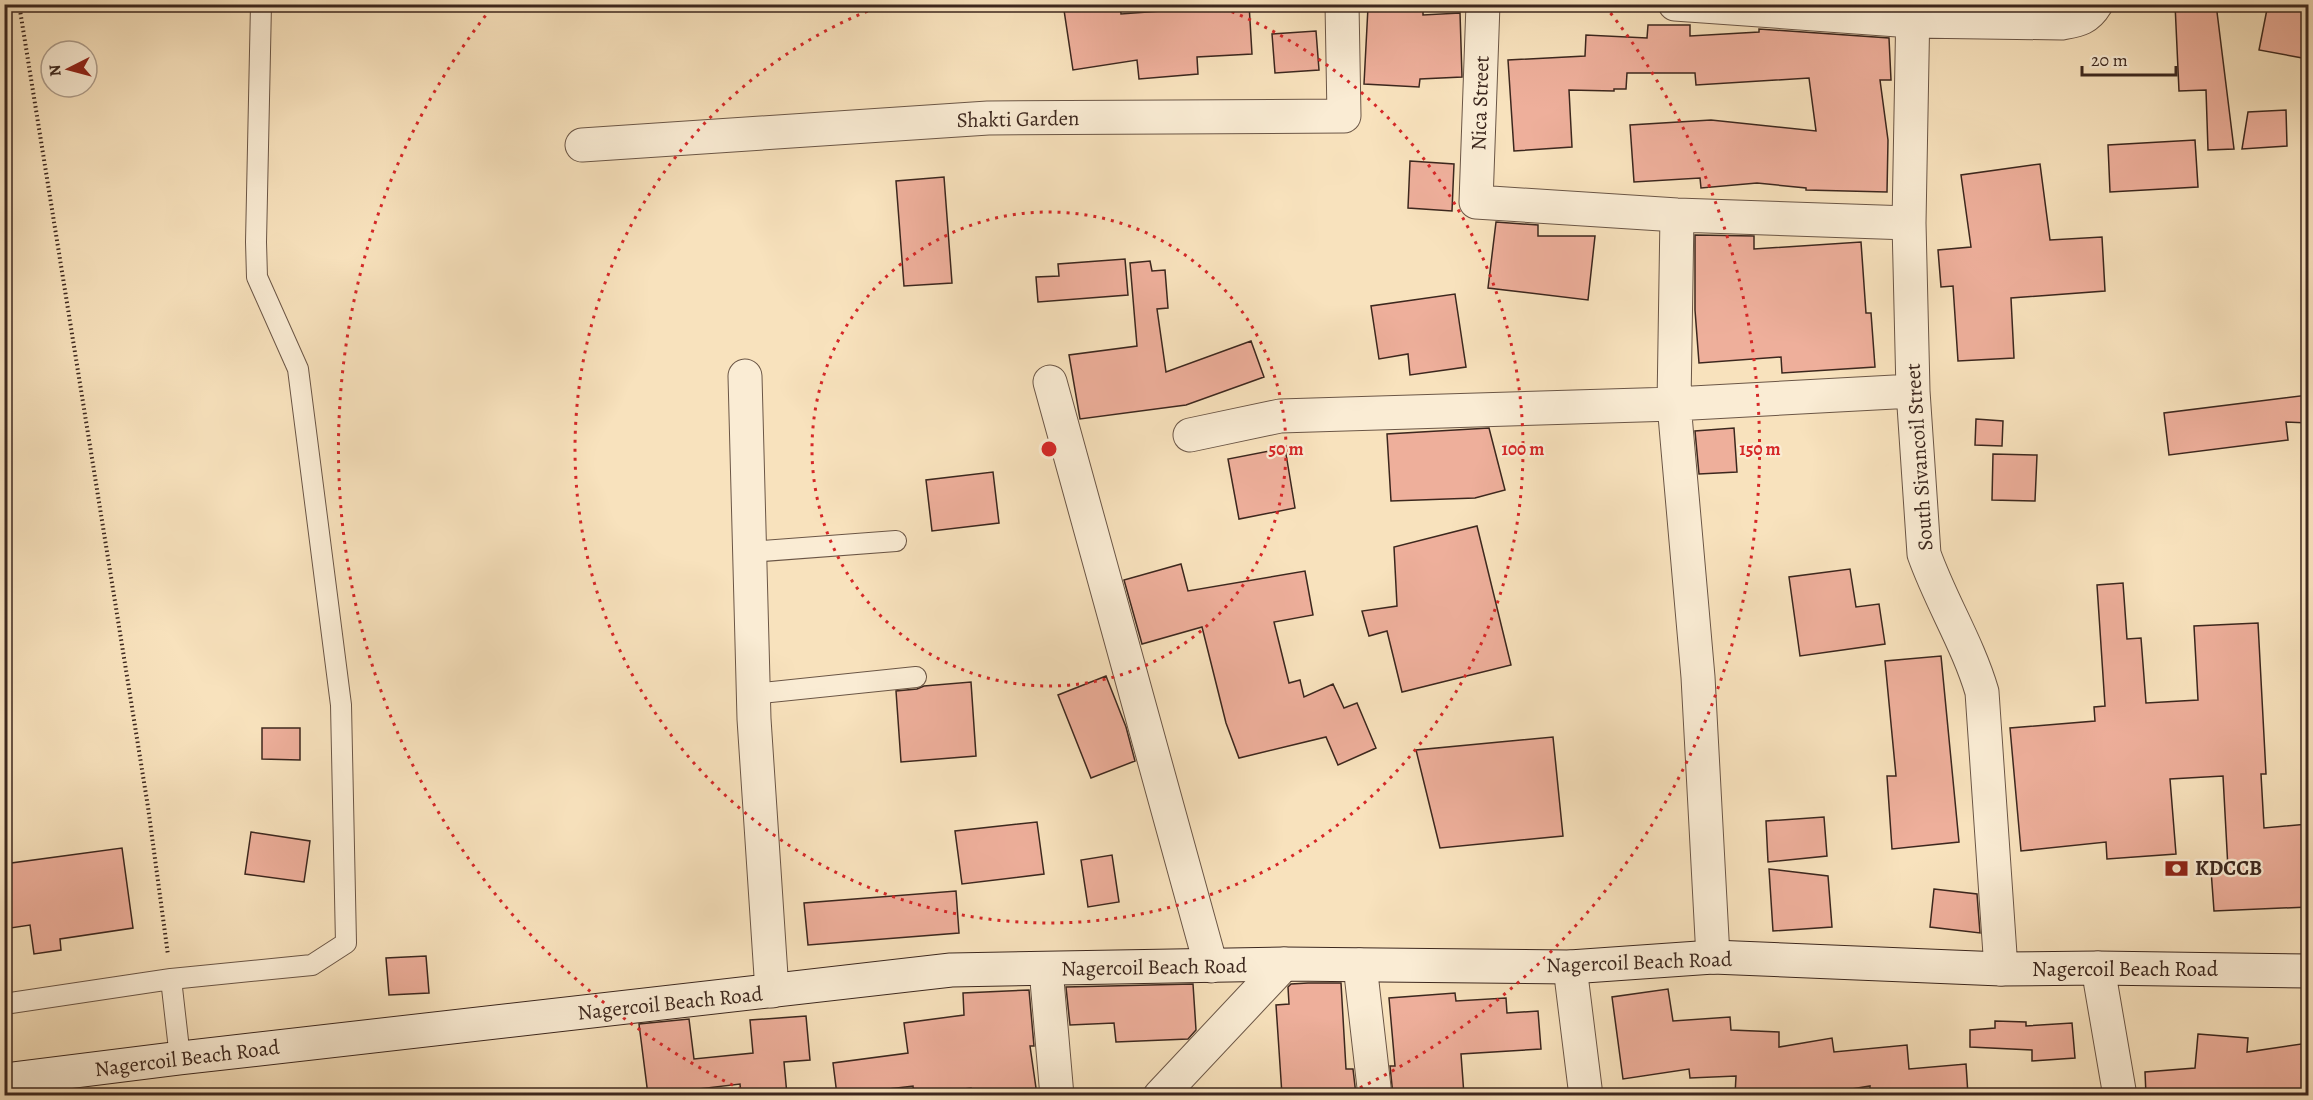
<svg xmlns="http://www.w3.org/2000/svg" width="2313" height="1100" font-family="Alegreya,serif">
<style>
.building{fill:#eeaf9b;stroke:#3c271e;stroke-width:1.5}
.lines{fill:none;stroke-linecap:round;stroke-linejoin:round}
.service-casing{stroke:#6b5646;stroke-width:22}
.minor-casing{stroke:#6b5646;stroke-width:35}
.secondary-casing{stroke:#3c271e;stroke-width:35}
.path{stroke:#3c271e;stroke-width:4;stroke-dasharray:1.5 3;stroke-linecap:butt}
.service{stroke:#faecd4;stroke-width:20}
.minor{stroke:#faecd4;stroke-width:33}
.secondary{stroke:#faecd4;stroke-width:33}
.ring{fill:none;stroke:#d62828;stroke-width:3;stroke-dasharray:3 6}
.labels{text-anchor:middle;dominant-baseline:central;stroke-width:4.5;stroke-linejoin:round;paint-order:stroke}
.street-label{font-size:21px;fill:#3c271e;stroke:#faecd4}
.poi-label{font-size:21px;font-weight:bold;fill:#3c271e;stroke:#faecd4;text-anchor:start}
.centre{fill:#d62828;stroke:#faecd4;stroke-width:3}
.ring-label{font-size:18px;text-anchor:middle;font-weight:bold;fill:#d62828;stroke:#faecd4;stroke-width:4.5;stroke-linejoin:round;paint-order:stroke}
</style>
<rect width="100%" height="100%" fill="#f8e2bd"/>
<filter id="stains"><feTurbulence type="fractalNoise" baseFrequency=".00333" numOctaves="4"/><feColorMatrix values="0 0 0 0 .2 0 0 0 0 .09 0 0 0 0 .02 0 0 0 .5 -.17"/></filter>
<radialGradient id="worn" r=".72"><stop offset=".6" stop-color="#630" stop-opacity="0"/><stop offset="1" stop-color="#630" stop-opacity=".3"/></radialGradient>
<path class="building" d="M 1102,4 L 1120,4 L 1121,14 L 1202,8 L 1202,4 L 1249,4 L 1252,54 L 1197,57 L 1198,74 L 1139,79 L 1137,60 L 1073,70 L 1064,10 Z
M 2175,4 L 2216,4 L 2234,149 L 2208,150 L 2206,90 L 2179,91 Z
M 2268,4 L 2308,4 L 2308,59 L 2259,50 Z
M 1368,7 L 1423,9 L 1423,15 L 1460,13 L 1462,77 L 1420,79 L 1419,87 L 1364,84 Z
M 1648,25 L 1690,25 L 1690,36 L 1759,32 L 1759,29 L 1889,38 L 1891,80 L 1880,80 L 1888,140 L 1887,192 L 1806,190 L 1806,188 L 1757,183 L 1701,188 L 1700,178 L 1634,182 L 1630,125 L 1711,120 L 1816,131 L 1809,78 L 1696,85 L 1695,73 L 1627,73 L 1626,89 L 1614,89 L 1614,91 L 1569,90 L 1572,147 L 1514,151 L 1508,60 L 1585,56 L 1586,35 L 1647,38 Z
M 1316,31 L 1319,70 L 1275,73 L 1272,34 Z
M 2286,110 L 2287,146 L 2242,149 L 2248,112 Z
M 2195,140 L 2198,187 L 2110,192 L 2108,145 Z
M 1410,161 L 1454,164 L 1452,211 L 1408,208 Z
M 2040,164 L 2050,240 L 2102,237 L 2105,291 L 2011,298 L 2014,358 L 1958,361 L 1953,286 L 1941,287 L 1938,250 L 1971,247 L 1961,175 Z
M 944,177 L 952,283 L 904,286 L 896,181 Z
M 1496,222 L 1538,225 L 1538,236 L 1595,236 L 1588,300 L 1488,288 Z
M 1695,235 L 1754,236 L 1754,249 L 1861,242 L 1866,313 L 1871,313 L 1875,367 L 1782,373 L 1781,357 L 1699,363 L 1695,310 Z
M 1125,259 L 1128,295 L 1038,302 L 1036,277 L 1059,276 L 1058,264 Z
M 1150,261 L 1152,271 L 1165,270 L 1168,308 L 1157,309 L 1166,372 L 1251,341 L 1264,377 L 1186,405 L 1080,419 L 1069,355 L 1137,346 L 1130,263 Z
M 1455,294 L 1466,367 L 1410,375 L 1408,354 L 1379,359 L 1371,306 Z
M 2308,395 L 2308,423 L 2286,422 L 2288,440 L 2169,455 L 2164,413 Z
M 1976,419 L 2003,421 L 2002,446 L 1975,445 Z
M 1489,428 L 1505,490 L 1475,498 L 1391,501 L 1387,434 Z
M 1734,428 L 1737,472 L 1699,474 L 1695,431 Z
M 1285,448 L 1295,508 L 1239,519 L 1228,459 Z
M 1993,454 L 2037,455 L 2035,501 L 1992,500 Z
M 993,472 L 999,523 L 932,531 L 926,480 Z
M 1477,526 L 1511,665 L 1402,692 L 1387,631 L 1369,636 L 1362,611 L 1397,606 L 1394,547 Z
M 1181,564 L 1188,591 L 1305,571 L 1313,615 L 1274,622 L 1289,683 L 1300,680 L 1304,697 L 1333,684 L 1344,708 L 1357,703 L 1376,748 L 1338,765 L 1326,737 L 1239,758 L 1226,723 L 1202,627 L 1142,644 L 1124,580 Z
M 1850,569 L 1856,607 L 1879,604 L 1885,644 L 1800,656 L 1789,577 Z
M 2123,583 L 2127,639 L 2141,638 L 2146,703 L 2198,700 L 2194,626 L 2258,623 L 2266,774 L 2261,774 L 2264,828 L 2308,824 L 2308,907 L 2214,911 L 2211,870 L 2228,869 L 2223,776 L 2170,779 L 2176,854 L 2107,859 L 2106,842 L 2021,851 L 2010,728 L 2095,721 L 2094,707 L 2105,706 L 2097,585 Z
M 1941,656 L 1959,842 L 1892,849 L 1887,776 L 1896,776 L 1885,661 Z
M 1106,676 L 1126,727 L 1135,761 L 1091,778 L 1058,695 Z
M 971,682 L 976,756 L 901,762 L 896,691 L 917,689 L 924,686 Z
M 262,728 L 300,728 L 300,760 L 262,759 Z
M 1553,737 L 1563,836 L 1440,848 L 1416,750 Z
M 1824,817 L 1827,856 L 1768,862 L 1766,821 Z
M 1037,822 L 1044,874 L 962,884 L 955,831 Z
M 251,832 L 310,841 L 304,882 L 245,874 Z
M 122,848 L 133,928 L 60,939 L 61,950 L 34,954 L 30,925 L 4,929 L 4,864 Z
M 1112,855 L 1119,902 L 1088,907 L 1081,860 Z
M 1769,869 L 1828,876 L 1832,927 L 1773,931 Z
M 1934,889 L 1977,894 L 1980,933 L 1930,927 Z
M 956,891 L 959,933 L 808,945 L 804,903 Z
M 426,956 L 429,993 L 389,995 L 386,958 Z
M 1308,983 L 1341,983 L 1346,1069 L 1353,1069 L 1356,1095 L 1282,1095 L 1276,1005 L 1289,1004 L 1288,987 L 1291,984 Z
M 1193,984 L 1196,1030 L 1188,1039 L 1116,1042 L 1114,1023 L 1070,1025 L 1066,987 Z
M 1668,989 L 1673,1021 L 1730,1017 L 1731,1030 L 1779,1032 L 1779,1047 L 1832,1038 L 1834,1052 L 1907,1045 L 1909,1069 L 1966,1064 L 1968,1095 L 1870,1095 L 1870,1086 L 1816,1095 L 1735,1095 L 1736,1076 L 1690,1078 L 1689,1069 L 1623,1079 L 1612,997 Z
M 1029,990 L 1034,1046 L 1030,1046 L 1037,1095 L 972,1095 L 971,1088 L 914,1095 L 913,1086 L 837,1095 L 833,1063 L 908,1053 L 904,1023 L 964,1015 L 963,993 Z
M 1455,993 L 1456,1001 L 1506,998 L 1507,1013 L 1538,1011 L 1541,1049 L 1461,1054 L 1464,1095 L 1393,1095 L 1390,1066 L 1395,1066 L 1389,998 Z
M 806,1016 L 810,1060 L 784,1062 L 787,1095 L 741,1095 L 740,1084 L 648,1095 L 639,1024 L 689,1019 L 694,1059 L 753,1053 L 750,1020 Z
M 1995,1021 L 2026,1022 L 2026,1026 L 2072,1023 L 2075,1058 L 2032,1061 L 2032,1050 L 1970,1047 L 1970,1030 L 1995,1028 Z
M 2198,1034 L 2248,1038 L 2247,1052 L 2308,1043 L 2308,1093 L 2290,1095 L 2146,1095 L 2145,1072 L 2195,1068 Z"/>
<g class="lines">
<defs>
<path id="service" d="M 750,552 L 896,541
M 753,694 L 916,677
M 171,979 L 180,1058
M 4,1004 L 171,979 L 312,965 L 346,943 L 341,705 L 298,369 L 257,277 L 256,242 L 261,4"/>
<path id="minor" d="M 1483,4 L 1476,202 L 1677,215 L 1909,223
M 1675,4 L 1912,21 L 2062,23 C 2078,20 2087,19 2096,4
M 1913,4 L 1909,223 L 1913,391 L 1924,554 C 1941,602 1968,644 1982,692 L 2001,969
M 582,145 L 988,118 L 1344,116 L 1342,4
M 1677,215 L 1674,404 L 1698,677 L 1713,957
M 745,376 L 754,719 L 772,991
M 1050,382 L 1211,966
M 1190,435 L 1280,416 L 1674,404 L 1913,391
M 1360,965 L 1375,1096
M 1570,967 L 1586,1096
M 2098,968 L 2120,1096
M 1046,969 L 1057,1096
M 1160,1096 L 1284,964"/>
<path id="secondary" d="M 4,1080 L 180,1058 L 951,970 L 1284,964 L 1570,967 L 1713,957 L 2001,969 L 2098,968 L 2308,971"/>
</defs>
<use href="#service" class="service-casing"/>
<use href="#minor" class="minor-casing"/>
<use href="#secondary" class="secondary-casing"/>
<path class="path" d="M 19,4 L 148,807 L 168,955"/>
<use href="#service" class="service"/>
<use href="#minor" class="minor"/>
<use href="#secondary" class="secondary"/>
</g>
<g class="ring">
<circle cx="1049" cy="449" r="237"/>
<path d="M1215 5A474 474 0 1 1 883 5"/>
<path d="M749 1093A711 711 0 0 1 493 6M1605 6A711 711 0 0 1 1349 1093"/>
</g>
<defs>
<symbol id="bank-bare" viewBox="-9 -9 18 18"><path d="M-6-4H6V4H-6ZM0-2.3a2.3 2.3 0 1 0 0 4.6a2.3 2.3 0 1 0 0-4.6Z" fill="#8f2418" stroke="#faecd4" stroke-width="2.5" paint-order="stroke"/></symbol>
</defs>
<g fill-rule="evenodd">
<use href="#bank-bare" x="2160" y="852" width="33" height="33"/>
</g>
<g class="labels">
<g class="street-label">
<text transform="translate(1480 103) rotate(-88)">Nica Street</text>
<text transform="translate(1018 119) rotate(-1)">Shakti Garden</text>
<text transform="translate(1919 457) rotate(-94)">South Sivancoil Street</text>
<text transform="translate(1639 962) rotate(-2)">Nagercoil Beach Road</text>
<text transform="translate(1154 967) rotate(-1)">Nagercoil Beach Road</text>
<text x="2125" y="969">Nagercoil Beach Road</text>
<text transform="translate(670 1003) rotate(-6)">Nagercoil Beach Road</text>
<text transform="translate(187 1058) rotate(-7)">Nagercoil Beach Road</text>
</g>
<g class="poi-label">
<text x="2195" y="868">KDCCB</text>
</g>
</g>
<circle cx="1049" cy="449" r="9" class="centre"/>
<g class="ring-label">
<text x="1286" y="455">50 m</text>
<text x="1523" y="455">100 m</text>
<text x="1760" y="455">150 m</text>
</g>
<rect width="2313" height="1100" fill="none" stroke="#f8e2bd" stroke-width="24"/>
<rect x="6" y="6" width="2301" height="1088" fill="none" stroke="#3c271e" stroke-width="3"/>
<rect x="12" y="12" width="2289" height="1076" fill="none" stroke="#3c271e" stroke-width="1.5"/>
<g transform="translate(69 69) rotate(264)"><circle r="28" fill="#faecd4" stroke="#ae9d8b" stroke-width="1.5"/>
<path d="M0-4.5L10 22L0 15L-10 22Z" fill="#8f2418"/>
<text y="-9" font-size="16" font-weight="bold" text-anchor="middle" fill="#3c271e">N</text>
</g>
<path d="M2082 66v9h94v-9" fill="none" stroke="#3c271e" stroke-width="3"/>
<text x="2091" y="66" font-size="18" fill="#3c271e" stroke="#faecd4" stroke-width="4.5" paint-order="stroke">20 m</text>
<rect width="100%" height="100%" filter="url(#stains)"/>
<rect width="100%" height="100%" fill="url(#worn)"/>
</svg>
